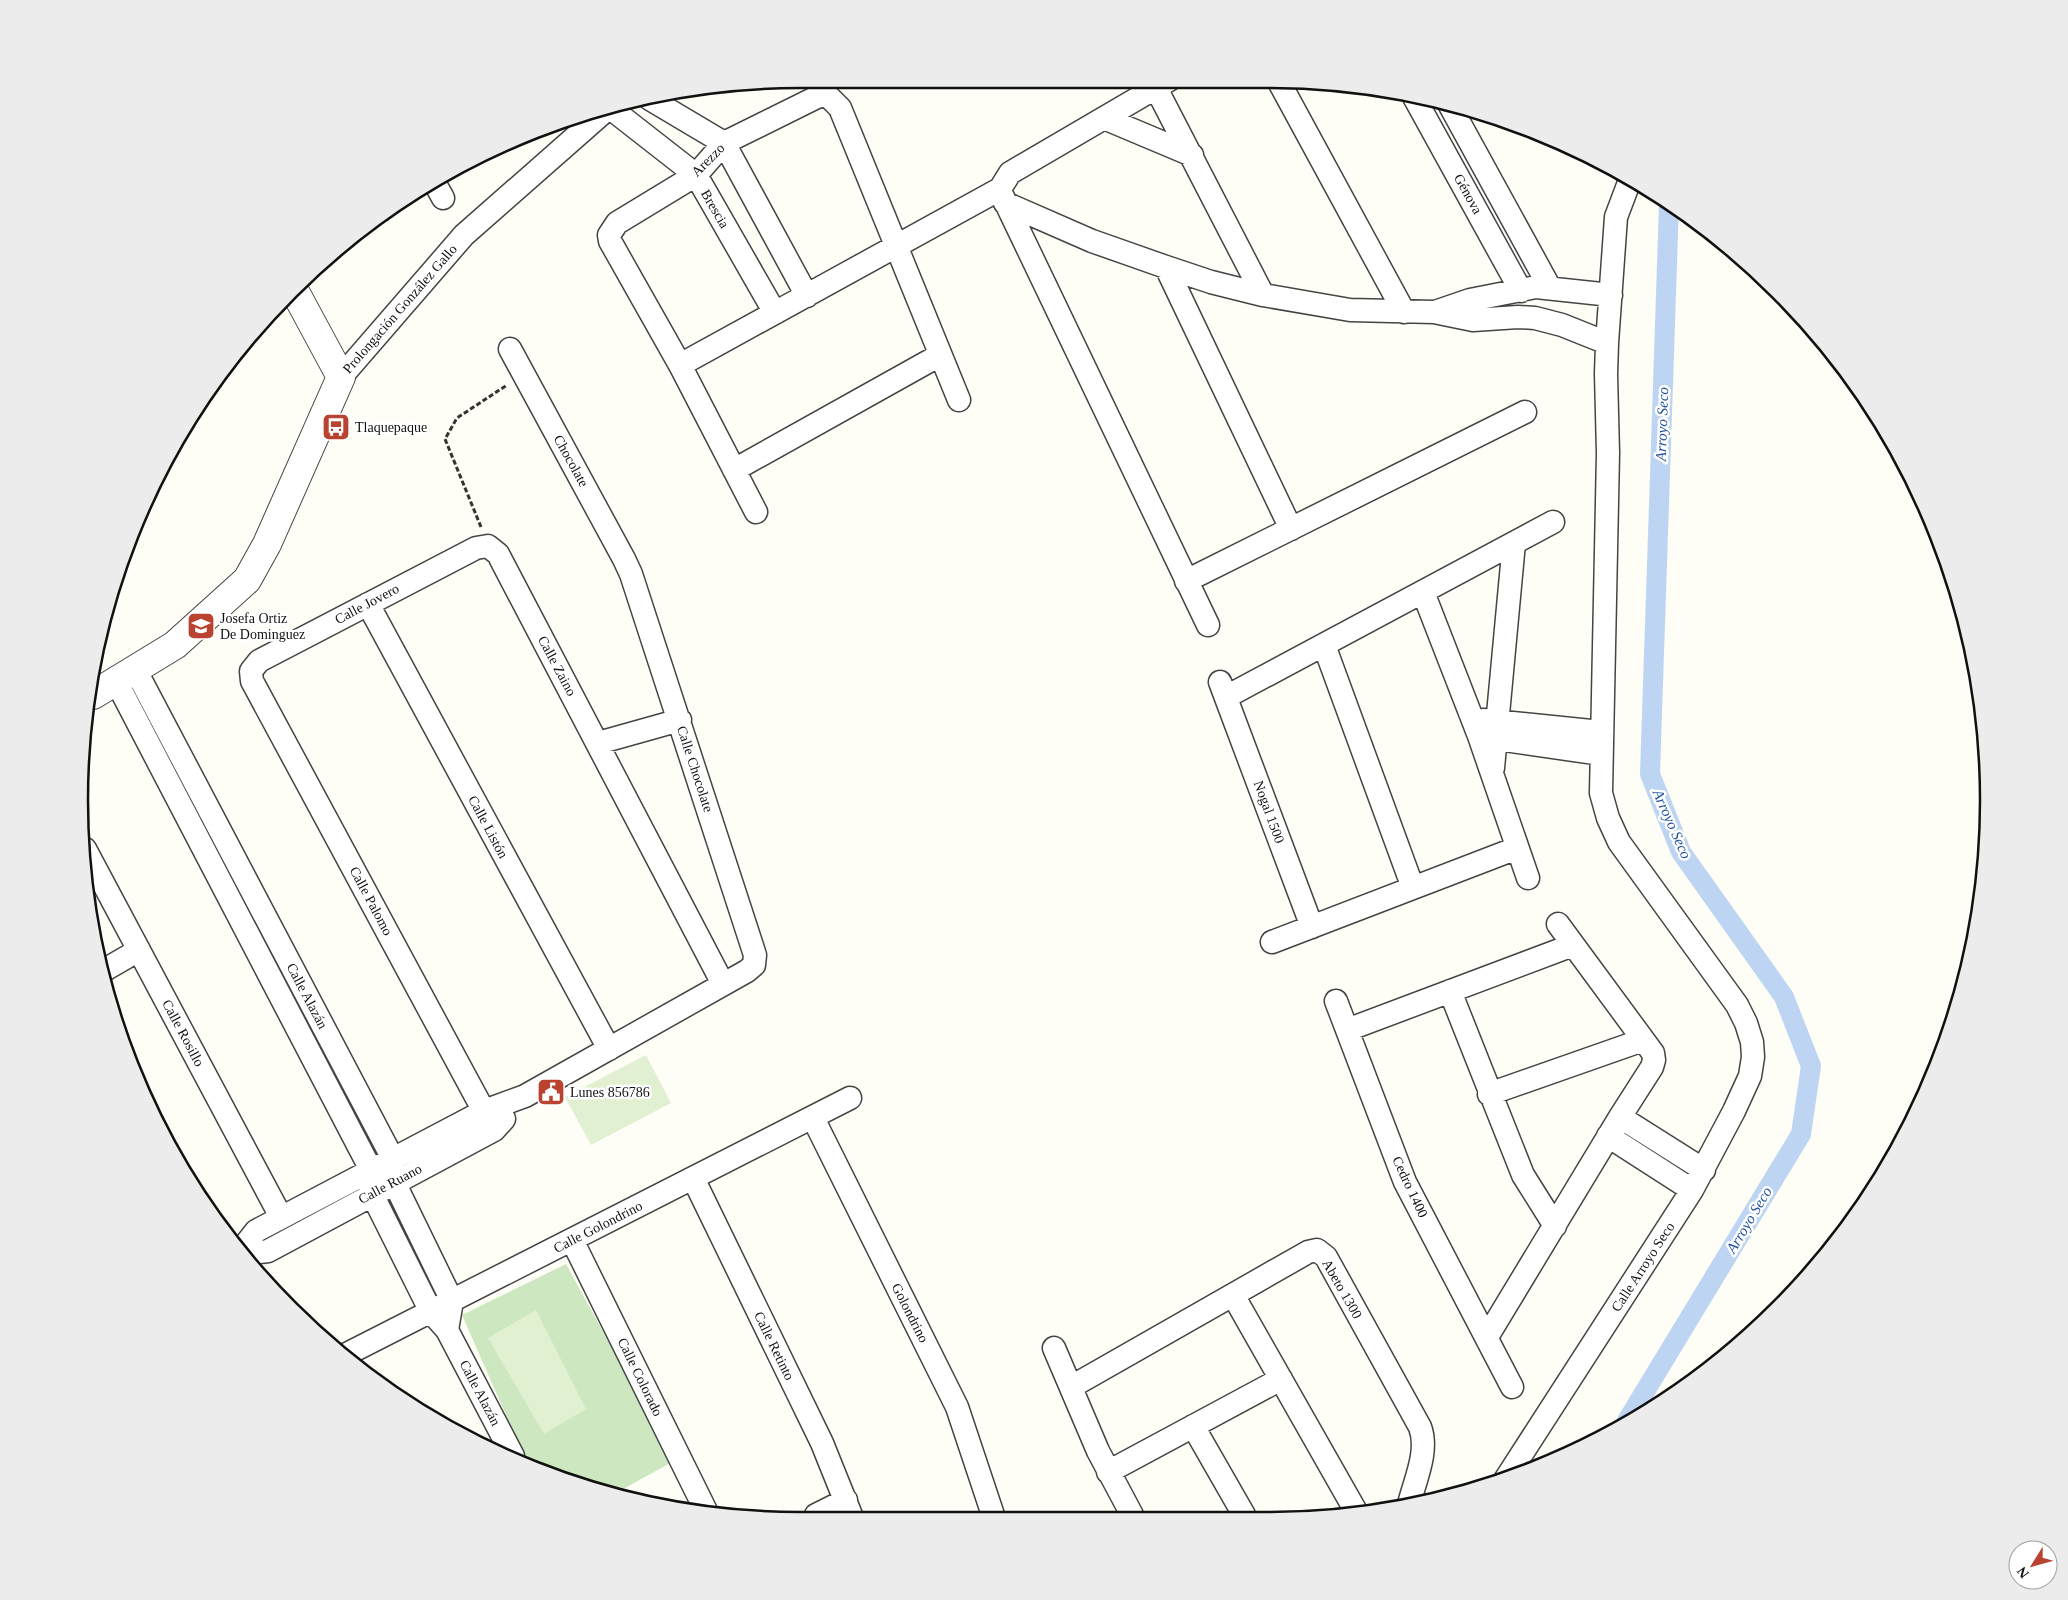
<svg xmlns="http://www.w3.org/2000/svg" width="2068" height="1600" font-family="'Times New Roman',serif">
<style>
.green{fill:#cde8c0}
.pitch{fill:#e0f0d1}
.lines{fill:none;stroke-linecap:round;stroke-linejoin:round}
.canal{stroke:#bdd5f3;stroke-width:20}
.minor-casing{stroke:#444;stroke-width:25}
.tertiary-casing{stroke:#444;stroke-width:30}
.path{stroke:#333;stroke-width:3;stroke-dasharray:5 2.5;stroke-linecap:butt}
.minor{stroke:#fff;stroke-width:22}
.tertiary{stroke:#fff;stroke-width:28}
.labels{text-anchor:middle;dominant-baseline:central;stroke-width:5;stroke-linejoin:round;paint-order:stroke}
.street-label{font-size:14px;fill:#111;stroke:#fff}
.poi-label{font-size:14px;fill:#111;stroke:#fff;text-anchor:start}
.water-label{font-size:15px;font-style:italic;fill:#20509c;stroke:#fff}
.rim{fill:none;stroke:#111;stroke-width:2.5}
</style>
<rect width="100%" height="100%" fill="#fefef6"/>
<path class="green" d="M 566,1264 L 674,1461 L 614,1494 L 568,1483 L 527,1463 L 462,1315 Z"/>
<path class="pitch" d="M 646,1055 L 671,1103 L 591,1145 L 565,1097 Z
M 536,1310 L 586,1409 L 544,1434 L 488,1338 Z"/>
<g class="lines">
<path class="canal" d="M 1627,1421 L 1801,1134 L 1811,1066 L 1784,997 L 1681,852 L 1650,774 L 1669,204"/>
<defs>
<path id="minor" d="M 1278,80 L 1404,312
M 1156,88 L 1263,295
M 1414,97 L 1521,291
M 650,99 L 724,143 L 807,296
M 1448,102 L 1550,288
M 609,107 L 696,175 L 775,313
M 1104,118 L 1192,155
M 433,180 L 443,198
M 1003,197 L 1208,625
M 1005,203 L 1092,241 L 1166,267 L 1211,282 L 1263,295 L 1350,310 L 1434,312 L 1473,320 L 1518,317 L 1535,318 L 1562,325 L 1607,343
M 1166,267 L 1291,529
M 1435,312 L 1470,300 L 1536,287 L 1611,295
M 680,365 L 1000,189 L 1010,173 L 1169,80
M 341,377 L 464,235 L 614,103
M 734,470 L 940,355
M 756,512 L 680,365 L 610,241 L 609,235 L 617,223 L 696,175 L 724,143 L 817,97 L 827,95 L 840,108 L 959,400
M 1186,581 L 1525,412
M 1423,592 L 1479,736 L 1528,878
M 368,604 L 609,1049
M 1324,645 L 1413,888
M 135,669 L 393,1159 L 394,1182 L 452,1301 L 447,1330
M 116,681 L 371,1170 L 372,1194 L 431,1312 L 447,1330 L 513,1456
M 1220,682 L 1312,927
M 1226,697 L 1553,522
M 1483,720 L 1601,732
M 1483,737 L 1601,754
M 598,743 L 680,720
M 1493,768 L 1514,543
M 85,849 L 281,1217
M 1272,942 L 1517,848
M 101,972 L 139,950
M 1450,991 L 1523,1175 L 1555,1226
M 1336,1001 L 1405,1182 L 1512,1387
M 1347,1030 L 1573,945
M 1489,1094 L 1643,1040
M 1620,1117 L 1704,1170
M 813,1118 L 957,1407 L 993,1515
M 494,1130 L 252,681 L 251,671 L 259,661 L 476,548 L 488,546 L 498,554 L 723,984
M 1608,1136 L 1692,1190
M 693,1178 L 822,1443 L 851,1515
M 572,1240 L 708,1515
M 241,1250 L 256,1231 L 484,1111 L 525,1096 L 747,971 L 754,965 L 755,955 L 631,574 L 624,559 L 510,349
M 244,1254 L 268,1251 L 494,1130 L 504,1119
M 1233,1295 L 1358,1515
M 1487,1337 L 1620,1117 L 1652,1067 L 1654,1060 L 1653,1053 L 1558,924
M 1054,1348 L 1098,1451 L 1132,1515
M 345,1355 L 850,1098
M 1071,1387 L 1308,1252 L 1317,1250 L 1326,1257 L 1420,1427 C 1429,1451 1415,1480 1409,1504
M 1193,1426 L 1244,1515
M 1108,1472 L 1281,1379
M 1505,1480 L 1692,1190 L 1734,1111 L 1750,1076 L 1753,1057 L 1752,1042 L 1746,1023 L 1737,1005 L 1619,842 L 1608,818 L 1601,793 L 1608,453 L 1606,374 L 1607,343 L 1616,217 L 1630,180
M 816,1515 L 846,1500"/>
<path id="tertiary" d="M 93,695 L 175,645 L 247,580 L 267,544 L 341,377 L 293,288"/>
</defs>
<use href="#minor" class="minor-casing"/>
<use href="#tertiary" class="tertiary-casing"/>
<path class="path" d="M 481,527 L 445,439 L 457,418 L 507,385"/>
<use href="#minor" class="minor"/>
<use href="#tertiary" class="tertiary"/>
</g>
<defs>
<symbol id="bus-square" viewBox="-11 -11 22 22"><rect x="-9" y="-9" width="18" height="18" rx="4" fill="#b94330" stroke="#fff"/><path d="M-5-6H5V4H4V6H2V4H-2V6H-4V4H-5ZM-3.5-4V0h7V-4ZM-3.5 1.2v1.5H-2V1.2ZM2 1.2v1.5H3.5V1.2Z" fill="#fff"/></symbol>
<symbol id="school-square" viewBox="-11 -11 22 22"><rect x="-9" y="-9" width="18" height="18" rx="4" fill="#b94330" stroke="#fff"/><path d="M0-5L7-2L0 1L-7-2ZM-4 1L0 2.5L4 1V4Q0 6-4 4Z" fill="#fff"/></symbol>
<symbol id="civic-square" viewBox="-11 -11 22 22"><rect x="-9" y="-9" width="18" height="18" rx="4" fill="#b94330" stroke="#fff"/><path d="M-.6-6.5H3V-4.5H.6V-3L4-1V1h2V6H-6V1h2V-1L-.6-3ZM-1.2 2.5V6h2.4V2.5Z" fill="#fff"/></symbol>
</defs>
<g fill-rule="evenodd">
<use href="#bus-square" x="320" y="411" width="32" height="32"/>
<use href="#school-square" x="185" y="610" width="32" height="32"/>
<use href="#civic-square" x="535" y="1076" width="32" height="32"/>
</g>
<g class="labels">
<g class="street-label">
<text transform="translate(708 160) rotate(-45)">Arezzo</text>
<text transform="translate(1468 194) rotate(61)">Génova</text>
<text transform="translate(715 209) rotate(60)">Brescia</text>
<text transform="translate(400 309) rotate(-49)">Prolongación González Gallo</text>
<text transform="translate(571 461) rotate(61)">Chocolate</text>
<text transform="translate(367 604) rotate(-28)">Calle Jovero</text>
<text transform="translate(557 666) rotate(62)">Calle Zaino</text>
<text transform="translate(695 769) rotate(72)">Calle Chocolate</text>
<text transform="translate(1269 812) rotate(70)">Nogal 1500</text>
<text transform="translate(488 827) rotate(62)">Calle Listón</text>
<text transform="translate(371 901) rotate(62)">Calle Palomo</text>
<text transform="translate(307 996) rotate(62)">Calle Alazán</text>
<text transform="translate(183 1033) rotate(62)">Calle Rosillo</text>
<text transform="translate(390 1184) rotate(-28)">Calle Ruano</text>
<text transform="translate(1410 1187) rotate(65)">Cedro 1400</text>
<text transform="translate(598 1227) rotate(-27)">Calle Golondrino</text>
<text transform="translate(1643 1267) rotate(-57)">Calle Arroyo Seco</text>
<text transform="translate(1342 1289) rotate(60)">Abeto 1300</text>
<text transform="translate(910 1313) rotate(63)">Golondrino</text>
<text transform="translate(774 1346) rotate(64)">Calle Retinto</text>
<text transform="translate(640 1377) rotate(64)">Calle Colorado</text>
<text transform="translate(480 1393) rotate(62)">Calle Alazán</text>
</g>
<g class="poi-label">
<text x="355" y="427">Tlaquepaque</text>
<text x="220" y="618">Josefa Ortiz<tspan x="220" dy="16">De Dominguez</tspan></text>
<text x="570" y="1092">Lunes 856786</text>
</g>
<g class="water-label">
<text transform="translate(1662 424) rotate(-88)">Arroyo Seco</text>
<text transform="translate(1672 824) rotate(66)">Arroyo Seco</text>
<text transform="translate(1749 1220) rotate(-59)">Arroyo Seco</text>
</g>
</g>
<path d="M0 0H2068V1600H0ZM800 88H1268A712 712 0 0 1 1980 800V800A712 712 0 0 1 1268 1512H800A712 712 0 0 1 88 800V800A712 712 0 0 1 800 88Z" fill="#ececec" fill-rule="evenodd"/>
<path class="rim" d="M800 88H1268A712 712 0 0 1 1980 800V800A712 712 0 0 1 1268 1512H800A712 712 0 0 1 88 800V800A712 712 0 0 1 800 88Z"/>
<g transform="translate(2033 1565) rotate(233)"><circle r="24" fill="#ffffff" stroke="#a0a0a0"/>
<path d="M0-4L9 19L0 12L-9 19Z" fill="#b94330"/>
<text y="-8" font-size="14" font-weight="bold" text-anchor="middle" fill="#111111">N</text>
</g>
</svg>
